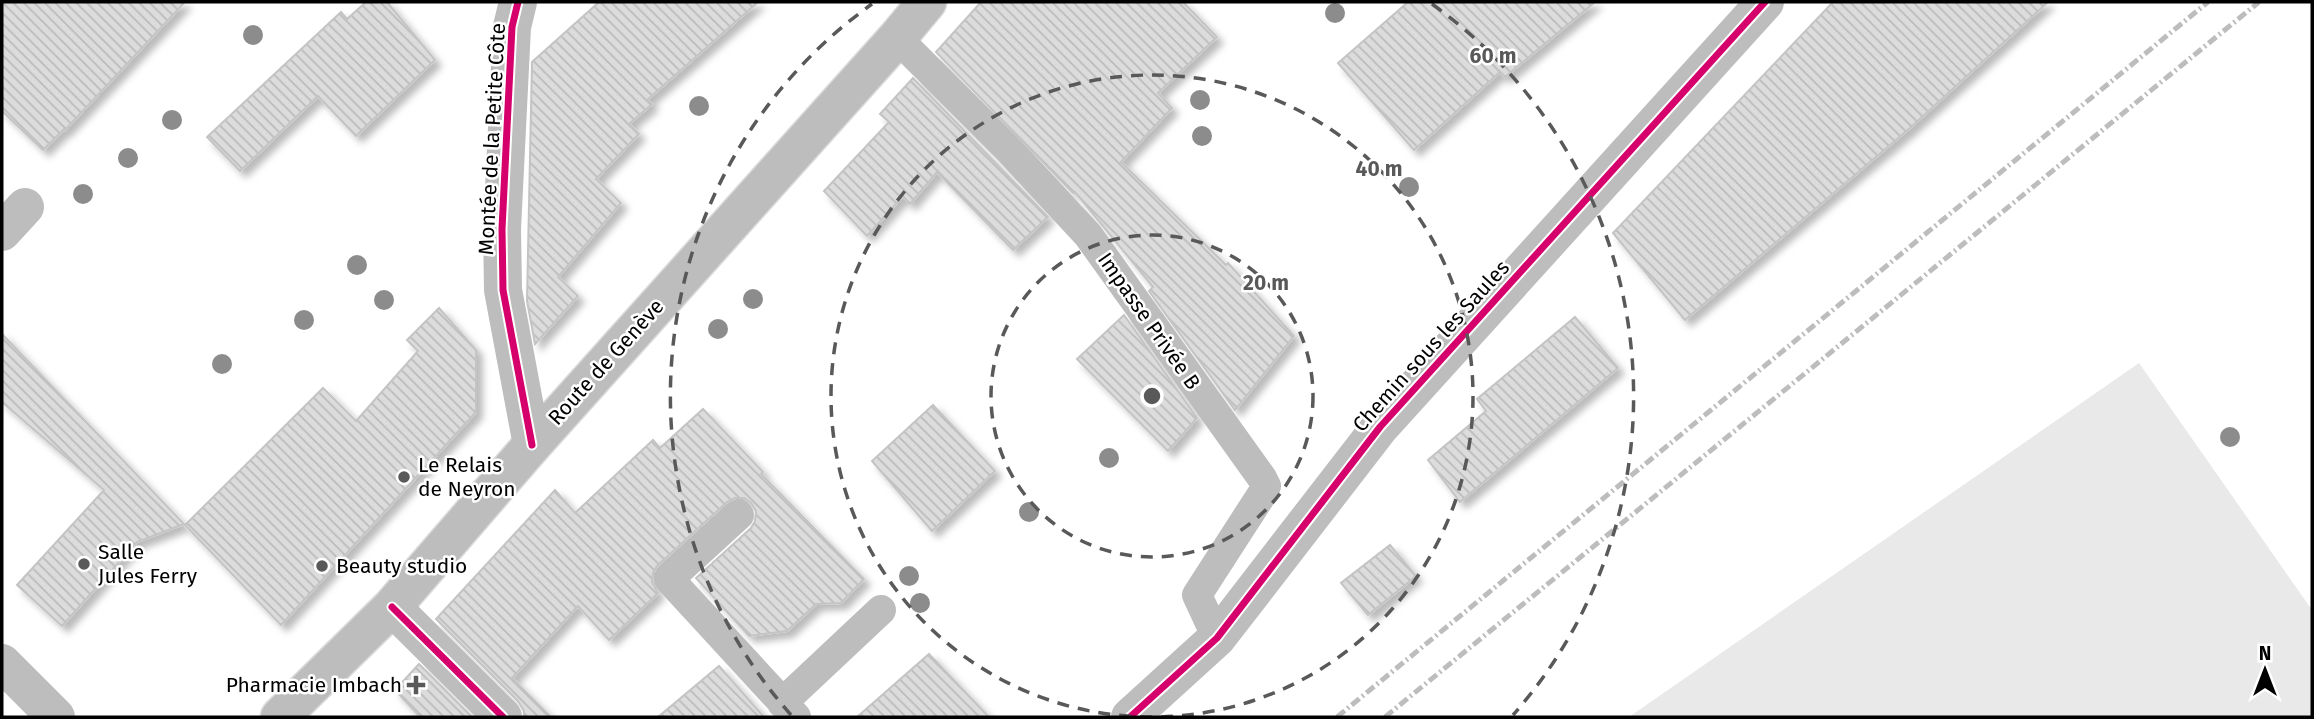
<svg xmlns="http://www.w3.org/2000/svg" width="2314" height="719" font-family="'Fira Sans',sans-serif">
<style>
.grass{fill:#e9e9e9}
.building{fill:url(#building-back-hatch);stroke:#c4c4c4;stroke-width:2;filter:url(#shadow)}
.lines{fill:none;stroke-linecap:round;stroke-linejoin:round}
.primary-casing{stroke:#dbdbdb;stroke-width:41}
.lane{stroke:#bdbdbd;stroke-width:30}
.street{stroke:#bdbdbd;stroke-width:38}
.primary{stroke:#bdbdbd;stroke-width:38}
.rail{stroke:#bdbdbd;stroke-width:5;stroke-dasharray:10 3.5 2 3.5;stroke-linecap:butt}
.cycleway-casing{stroke:#fff;stroke-width:11}
.cycleway{stroke:#d6006c;stroke-width:7}
.tree{fill:#8c8c8c}
.ring{fill:none;stroke:#595959;stroke-width:3.5;stroke-dasharray:12 9}
.poi-dot{fill:#595959;stroke:#fff;stroke-width:2.5}
.labels{text-anchor:middle;dominant-baseline:central;stroke-width:5;stroke-linejoin:round;paint-order:stroke}
.street-label{font-size:21px;fill:#000;stroke:#fff}
.poi-label{font-size:21px;fill:#000;stroke:#fff;text-anchor:start}
.centre{fill:#595959;stroke:#fff;stroke-width:3.5}
.ring-label{font-size:21px;text-anchor:middle;font-weight:bold;fill:#595959;stroke:#fff;stroke-width:5;stroke-linejoin:round;paint-order:stroke}
</style>
<defs>
<pattern id="building-back-hatch" width="6" height="6" patternUnits="userSpaceOnUse" patternTransform="scale(1.75)"><rect width="6" height="6" fill="#dcdcdc"/><path d="M-1 5l2 2M0 0l6 6M5-1l2 2" fill="none" stroke="#bbb"/></pattern>
<filter id="shadow"><feDropShadow dx="6" dy="6" stdDeviation="3.5" flood-color="#0004"/></filter>
</defs>
<rect width="100%" height="100%" fill="#fff"/>
<path class="grass" d="M 2139,363 L 2312,610 L 2312,717 L 1629,717 Z"/>
<path class="building" d="M 2,2 L 185,2 L 65,130 L 64,129 L 43,150 L 2,111 Z
M 366,2 L 387,2 L 435,60 L 356,136 L 318,96 L 240,171 L 207,137 L 341,12 L 347,19 Z
M 599,2 L 758,2 L 647,100 L 652,104 L 629,124 L 639,134 L 596,179 L 621,203 L 558,277 L 578,296 L 535,344 L 527,301 L 532,62 Z
M 981,2 L 1183,2 L 1217,37 L 1158,93 L 1172,108 L 1121,162 L 1226,265 L 1228,263 L 1294,336 L 1235,410 L 1149,291 L 1153,287 L 1075,192 L 1073,193 L 936,52 Z
M 1408,2 L 1595,2 L 1505,77 L 1500,72 L 1414,150 L 1338,63 Z
M 1833,2 L 2048,2 L 1910,128 L 1685,320 L 1613,233 Z
M 913,78 L 1048,217 L 1013,250 L 937,172 L 910,204 L 903,196 L 867,236 L 824,191 L 889,122 L 880,114 Z
M 439,308 L 476,350 L 476,412 L 281,625 L 185,525 L 323,388 L 356,421 L 418,351 L 407,340 Z
M 1124,315 L 1197,418 L 1168,451 L 1077,359 Z
M 1575,317 L 1618,368 L 1460,502 L 1428,460 L 1486,411 L 1477,399 Z
M 2,334 L 184,524 L 137,542 L 62,626 L 17,585 L 104,490 L 2,402 Z
M 933,405 L 995,471 L 932,531 L 872,461 Z
M 703,409 L 763,472 L 761,474 L 864,579 L 841,603 L 816,604 L 787,631 L 749,636 L 696,578 L 751,528 L 755,521 L 756,511 L 751,503 L 744,498 L 735,498 L 727,502 L 657,566 L 653,573 L 652,582 L 658,593 L 609,640 L 578,606 L 512,678 L 551,717 L 524,717 L 524,711 L 518,701 L 436,619 L 555,490 L 575,513 L 653,440 L 660,448 Z
M 1390,545 L 1416,576 L 1368,615 L 1341,583 Z
M 929,654 L 989,717 L 857,717 Z
M 419,664 L 472,717 L 420,717 L 395,690 Z
M 719,666 L 764,717 L 658,717 Z"/>
<g class="lines">
<defs>
<path id="primary" d="M 280,717 L 392,607 L 532,445 L 897,38 L 927,2"/>
</defs>
<use href="#primary" class="primary-casing"/>
<path class="lane" d="M 897,38 L 1010,151 L 1088,235 L 1262,478 L 1266,486 L 1264,491 L 1197,595 L 1217,638
M 739,515 L 669,579 L 796,717
M 782,703 L 881,610"/>
<path class="street" d="M 518,2 L 512,27 L 502,229 L 503,290 L 532,445
M 2,232 L 25,207
M 392,607 L 503,717
M 2,663 L 56,717
M 1130,717 L 1217,638 L 1380,427 L 1765,2"/>
<use href="#primary" class="primary"/>
<path class="rail" d="M 1337,717 L 2208,2
M 1385,717 L 2259,2"/>
<defs>
<path id="cycleway" d="M 518,2 L 512,27 L 502,229 L 503,290 L 532,445
M 392,607 L 503,717
M 1130,717 L 1217,638 L 1380,427 L 1765,2"/>
</defs>
<use href="#cycleway" class="cycleway-casing"/>
<use href="#cycleway" class="cycleway"/>
</g>
<g class="tree">
<circle cx="1335" cy="13" r="10"/>
<circle cx="253" cy="35" r="10"/>
<circle cx="1200" cy="100" r="10"/>
<circle cx="699" cy="106" r="10"/>
<circle cx="172" cy="120" r="10"/>
<circle cx="1202" cy="136" r="10"/>
<circle cx="128" cy="158" r="10"/>
<circle cx="1409" cy="187" r="10"/>
<circle cx="83" cy="194" r="10"/>
<circle cx="357" cy="265" r="10"/>
<circle cx="753" cy="299" r="10"/>
<circle cx="384" cy="300" r="10"/>
<circle cx="304" cy="320" r="10"/>
<circle cx="718" cy="329" r="10"/>
<circle cx="222" cy="364" r="10"/>
<circle cx="2230" cy="437" r="10"/>
<circle cx="1109" cy="458" r="10"/>
<circle cx="1029" cy="512" r="10"/>
<circle cx="909" cy="576" r="10"/>
<circle cx="920" cy="603" r="10"/>
</g>
<g class="ring">
<circle cx="1152" cy="396" r="161"/>
<circle cx="1152" cy="396" r="321"/>
<path d="M791 715A482 482 0 0 1 872 4M1432 4A482 482 0 0 1 1513 715"/>
</g>
<g class="poi-dot">
<circle cx="404" cy="477" r="7"/>
<circle cx="84" cy="564" r="7"/>
<circle cx="322" cy="566" r="7"/>
<path d="M412.5 674.5h7v7h7v7h-7v7h-7v-7h-7v-7h7z"/>
</g>
<g class="labels">
<g class="street-label">
<text transform="translate(492 139) rotate(-87)">Montée de la Petite Côte</text>
<text transform="translate(1149 321) rotate(55)">Impasse Privée B</text>
<text transform="translate(1431 346) rotate(-48)">Chemin sous les Saules</text>
<text transform="translate(606 362) rotate(-48)">Route de Genève</text>
</g>
<g class="poi-label">
<text x="418" y="465">Le Relais<tspan x="418" dy="24">de Neyron</tspan></text>
<text x="98" y="552">Salle<tspan x="98" dy="24">Jules Ferry</tspan></text>
<text x="336" y="566">Beauty studio</text>
<text x="402" y="685" text-anchor="end">Pharmacie Imbach</text>
</g>
</g>
<circle cx="1152" cy="396" r="10" class="centre"/>
<g class="ring-label">
<text x="1493" y="63">60 m</text>
<text x="1379" y="176">40 m</text>
<text x="1266" y="290">20 m</text>
</g>
<rect width="2314" height="719" fill="none" stroke="#000000" stroke-width="7"/>
<g transform="translate(2265 670)" stroke="#ffffff" stroke-width="5" paint-order="stroke">
<path d="M0-5L12 26L0 18L-12 26Z" fill="#000000"/>
<text y="-10" font-size="19" font-weight="bold" text-anchor="middle" fill="#000000">N</text>
</g>
</svg>
